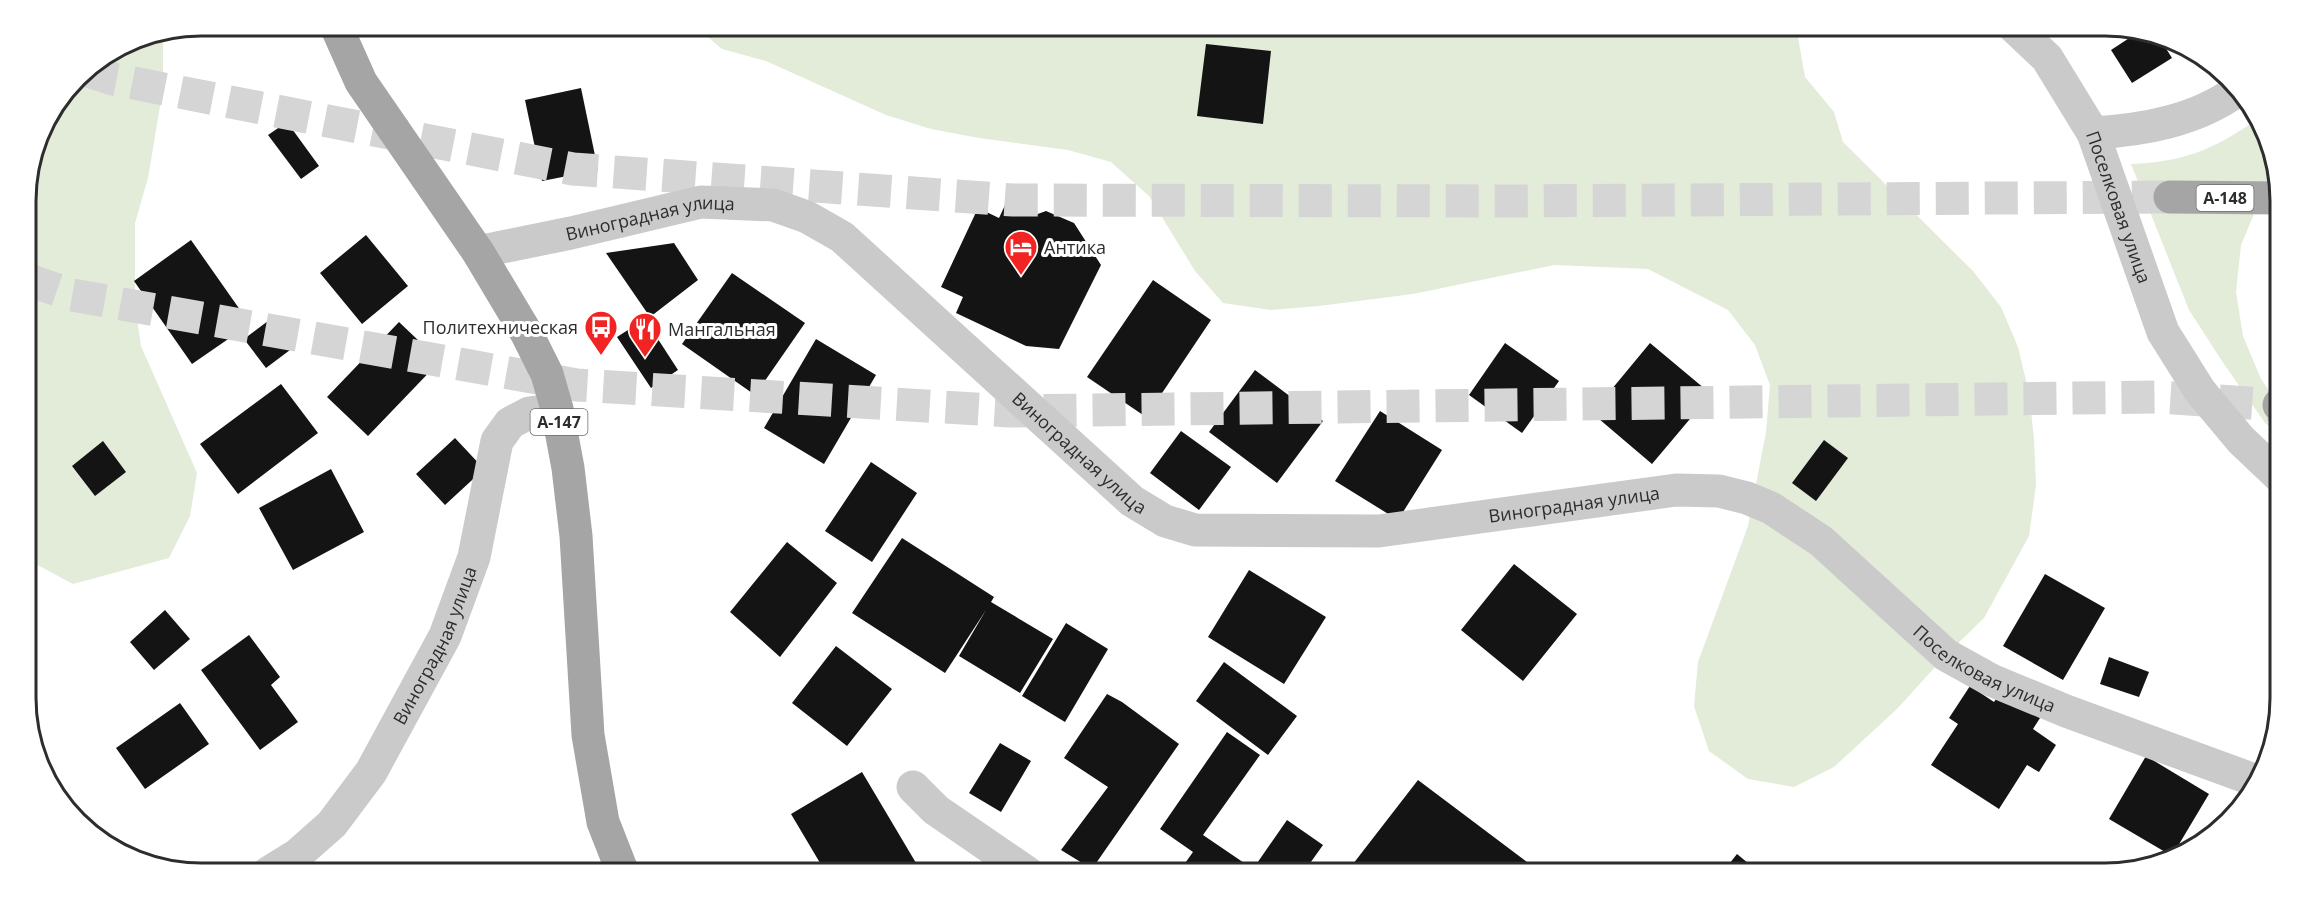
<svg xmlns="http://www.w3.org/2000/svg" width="2306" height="899" font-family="'Open Sans',sans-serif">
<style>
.green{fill:#e2ecd9}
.building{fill:#141414}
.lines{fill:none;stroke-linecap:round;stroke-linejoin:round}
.major-tunnel{stroke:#d5d5d5;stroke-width:33;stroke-dasharray:33 16;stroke-linecap:butt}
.minor{stroke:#cacaca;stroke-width:33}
.major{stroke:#a5a5a5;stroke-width:33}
.labels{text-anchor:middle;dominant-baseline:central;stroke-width:6;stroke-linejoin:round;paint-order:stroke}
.shield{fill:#fff;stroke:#6c6c6c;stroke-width:1.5}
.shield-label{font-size:16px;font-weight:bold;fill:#2d2d2d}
.street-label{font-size:18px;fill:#2d2d2d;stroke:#fff}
.poi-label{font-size:18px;fill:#2d2d2d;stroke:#fff;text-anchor:start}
.rim{fill:none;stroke:#2d2d2d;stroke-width:3}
</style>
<rect width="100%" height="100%" fill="#fff"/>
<path class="green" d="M 695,26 L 1796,26 L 1805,77 L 1834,112 L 1843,142 L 1973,271 L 2001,307 L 2018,347 L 2029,393 L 2034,439 L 2036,485 L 2029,536 L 1984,618 L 1946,655 L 1897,709 L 1834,767 L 1794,787 L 1748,779 L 1709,751 L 1694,706 L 1698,662 L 1748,526 L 1766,432 L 1770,385 L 1755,345 L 1728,310 L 1648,269 L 1554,265 L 1413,294 L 1319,306 L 1271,310 L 1223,303 L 1195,271 L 1149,196 L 1111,162 L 1068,150 L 979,138 L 931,129 L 886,115 L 766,61 L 722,49 Z
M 163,33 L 163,88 L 148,178 L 135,223 L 135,303 L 141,346 L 197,473 L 190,516 L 169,558 L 73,584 L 28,560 L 26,190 L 43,124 L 85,69 L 134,39 Z
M 2255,121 L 2279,177 L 2256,209 L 2241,245 L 2236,292 L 2243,336 L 2261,379 L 2280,407 L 2280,435 L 2265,423 L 2222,361 L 2189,310 L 2131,164 C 2183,162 2212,150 2255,121 Z"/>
<path class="building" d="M 2140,31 L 2157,34 L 2172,58 L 2132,83 L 2111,50 Z
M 1206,44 L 1271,51 L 1263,124 L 1197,116 Z
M 581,88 L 598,170 L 542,181 L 525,100 Z
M 287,122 L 319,166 L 301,179 L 268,135 Z
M 1007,201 L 1035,215 L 1046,211 L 1074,223 L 1101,265 L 1059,349 L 1026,346 L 956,313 L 963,297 L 941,287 L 978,208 L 999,218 Z
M 366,235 L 408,286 L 362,324 L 320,273 Z
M 191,240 L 250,324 L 192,364 L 134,281 Z
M 674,243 L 698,280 L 650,317 L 606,253 Z
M 732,273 L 805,323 L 755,395 L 682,344 Z
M 1153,280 L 1211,320 L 1146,417 L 1087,377 Z
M 272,318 L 294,347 L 266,368 L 244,339 Z
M 645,319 L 678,370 L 651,388 L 617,337 Z
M 399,322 L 440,361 L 368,436 L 327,397 Z
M 816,339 L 876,375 L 824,464 L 764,428 Z
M 1505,343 L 1559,381 L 1522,433 L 1469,395 Z
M 1650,343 L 1711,394 L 1652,464 L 1592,413 Z
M 1255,370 L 1323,421 L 1277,483 L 1209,432 Z
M 281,384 L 318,433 L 238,494 L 200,444 Z
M 1380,411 L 1442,450 L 1398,520 L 1335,481 Z
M 1181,431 L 1231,467 L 1199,510 L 1150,473 Z
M 455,438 L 484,469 L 445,505 L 416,474 Z
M 1824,440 L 1848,458 L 1816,501 L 1792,483 Z
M 103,441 L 126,472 L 95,496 L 72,466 Z
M 871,462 L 917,493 L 872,562 L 825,531 Z
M 331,469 L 364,532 L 293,570 L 259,508 Z
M 902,538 L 994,597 L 991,602 L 1053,639 L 1020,693 L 959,656 L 986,610 L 945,673 L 852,613 Z
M 787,542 L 837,583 L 780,657 L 730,612 Z
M 1514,564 L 1577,614 L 1523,681 L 1461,630 Z
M 1249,570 L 1326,617 L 1284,684 L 1208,637 Z
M 2045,574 L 2105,608 L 2063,680 L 2003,646 Z
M 165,610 L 190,639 L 154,670 L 130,642 Z
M 1066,623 L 1108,649 L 1065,722 L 1022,696 Z
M 249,635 L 280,677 L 271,685 L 298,722 L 260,750 L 201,670 Z
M 836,646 L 892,689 L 847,746 L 792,703 Z
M 2109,657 L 2149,672 L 2139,697 L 2100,684 Z
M 1224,662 L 1297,716 L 1268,755 L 1196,701 Z
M 1970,686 L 1994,702 L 2000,693 L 2040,718 L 2033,729 L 2056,745 L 2039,772 L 2027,765 L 1999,809 L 1931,765 L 1958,724 L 1949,718 Z
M 1107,694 L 1122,702 L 1179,744 L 1092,869 L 1061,850 L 1108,787 L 1064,758 Z
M 180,703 L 209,744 L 145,789 L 116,748 Z
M 1227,732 L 1260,755 L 1203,835 L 1253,869 L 1287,820 L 1323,845 L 1303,873 L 1178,873 L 1193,852 L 1160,829 Z
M 1000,743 L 1031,761 L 1001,812 L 969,793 Z
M 2146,756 L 2209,794 L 2172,856 L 2109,819 Z
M 862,772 L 919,868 L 909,873 L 826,873 L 791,814 Z
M 1418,780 L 1535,868 L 1531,873 L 1346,873 Z
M 1737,854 L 1760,873 L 1722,873 Z"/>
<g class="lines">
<path class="major-tunnel" d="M 85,70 L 113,79 L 573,169 L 1013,200 L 1509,201 L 2170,197
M 26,279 L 72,295 L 577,385 L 1010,411 L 2158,397 L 2279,405"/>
<g class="minor">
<path id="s1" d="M 2013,26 L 2047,58 L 2093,133 L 2163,332 L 2200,391 L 2241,440 L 2280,477"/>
<path d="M 2093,133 C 2143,130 2196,121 2238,90"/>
<path id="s2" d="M 478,252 L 571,233 L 701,202 L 773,205 L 807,217 L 842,237 L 1132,501 L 1165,521 L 1195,530 L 1379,531 L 1676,490 L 1719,491 L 1747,498 L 1771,508 L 1821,541 L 1946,655 L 1991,680 L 2066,711 L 2257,781"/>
<path d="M 913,787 L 936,810 L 1028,873"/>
<path id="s3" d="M 268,873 L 297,855 L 332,824 L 371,772 L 445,636 L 474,557 L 497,441 L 510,423 L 529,413 L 557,409"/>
</g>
<path class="major" d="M 336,26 L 361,82 L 478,252 L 527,334 L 547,374 L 557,409 L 568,468 L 576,536 L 588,735 L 603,822 L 623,873
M 2170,197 L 2279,198
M 2279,405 L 2280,405"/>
</g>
<defs>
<symbol id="hotel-pin" viewBox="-11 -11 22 30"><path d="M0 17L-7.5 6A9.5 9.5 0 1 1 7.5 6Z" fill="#f12323" stroke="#fff"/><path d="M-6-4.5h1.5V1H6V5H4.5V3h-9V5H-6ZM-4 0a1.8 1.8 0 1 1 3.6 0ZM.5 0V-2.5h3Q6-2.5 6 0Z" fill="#fff"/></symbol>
<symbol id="bus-pin" viewBox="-11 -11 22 30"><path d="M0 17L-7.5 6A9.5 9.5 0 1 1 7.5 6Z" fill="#f12323" stroke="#fff"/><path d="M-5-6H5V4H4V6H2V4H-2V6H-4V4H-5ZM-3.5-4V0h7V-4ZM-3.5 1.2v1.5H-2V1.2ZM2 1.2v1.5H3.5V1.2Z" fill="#fff"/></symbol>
<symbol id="restaurant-pin" viewBox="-11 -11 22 30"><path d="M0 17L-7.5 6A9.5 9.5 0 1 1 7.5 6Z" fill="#f12323" stroke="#fff"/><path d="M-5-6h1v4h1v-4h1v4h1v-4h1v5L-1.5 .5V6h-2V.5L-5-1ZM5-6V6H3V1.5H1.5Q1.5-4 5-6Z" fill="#fff"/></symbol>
</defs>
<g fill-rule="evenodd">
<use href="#hotel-pin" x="1002" y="228" width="38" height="52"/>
<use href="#bus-pin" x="582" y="308" width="38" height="52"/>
<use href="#restaurant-pin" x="626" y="310" width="38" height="52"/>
</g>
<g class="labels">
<g class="shield">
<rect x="2196.5" y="185" width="57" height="26" rx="4.5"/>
<rect x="530.5" y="409" width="57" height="26" rx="4.5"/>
</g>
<g class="shield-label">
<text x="2225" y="198">А-148</text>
<text x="559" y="422">А-147</text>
</g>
<g class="street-label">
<text stroke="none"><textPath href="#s1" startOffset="213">Поселковая улица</textPath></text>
<text stroke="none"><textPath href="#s2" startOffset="176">Виноградная улица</textPath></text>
<text stroke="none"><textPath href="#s2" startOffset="698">Виноградная улица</textPath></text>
<text stroke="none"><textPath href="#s2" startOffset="1220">Виноградная улица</textPath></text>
<text stroke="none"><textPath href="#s3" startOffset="288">Виноградная улица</textPath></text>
<text stroke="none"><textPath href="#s2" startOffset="1690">Поселковая улица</textPath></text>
</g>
<g class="poi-label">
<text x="1044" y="247">Антика</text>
<text x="578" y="327" text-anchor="end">Политехническая</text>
<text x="668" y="329">Мангальная</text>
</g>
</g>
<path d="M0 0H2306V899H0ZM201 36H2105A165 165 0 0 1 2270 201V698A165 165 0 0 1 2105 863H201A165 165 0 0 1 36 698V201A165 165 0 0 1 201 36Z" fill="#fff" fill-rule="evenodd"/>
<path class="rim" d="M201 36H2105A165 165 0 0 1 2270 201V698A165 165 0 0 1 2105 863H201A165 165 0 0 1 36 698V201A165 165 0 0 1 201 36Z"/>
</svg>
